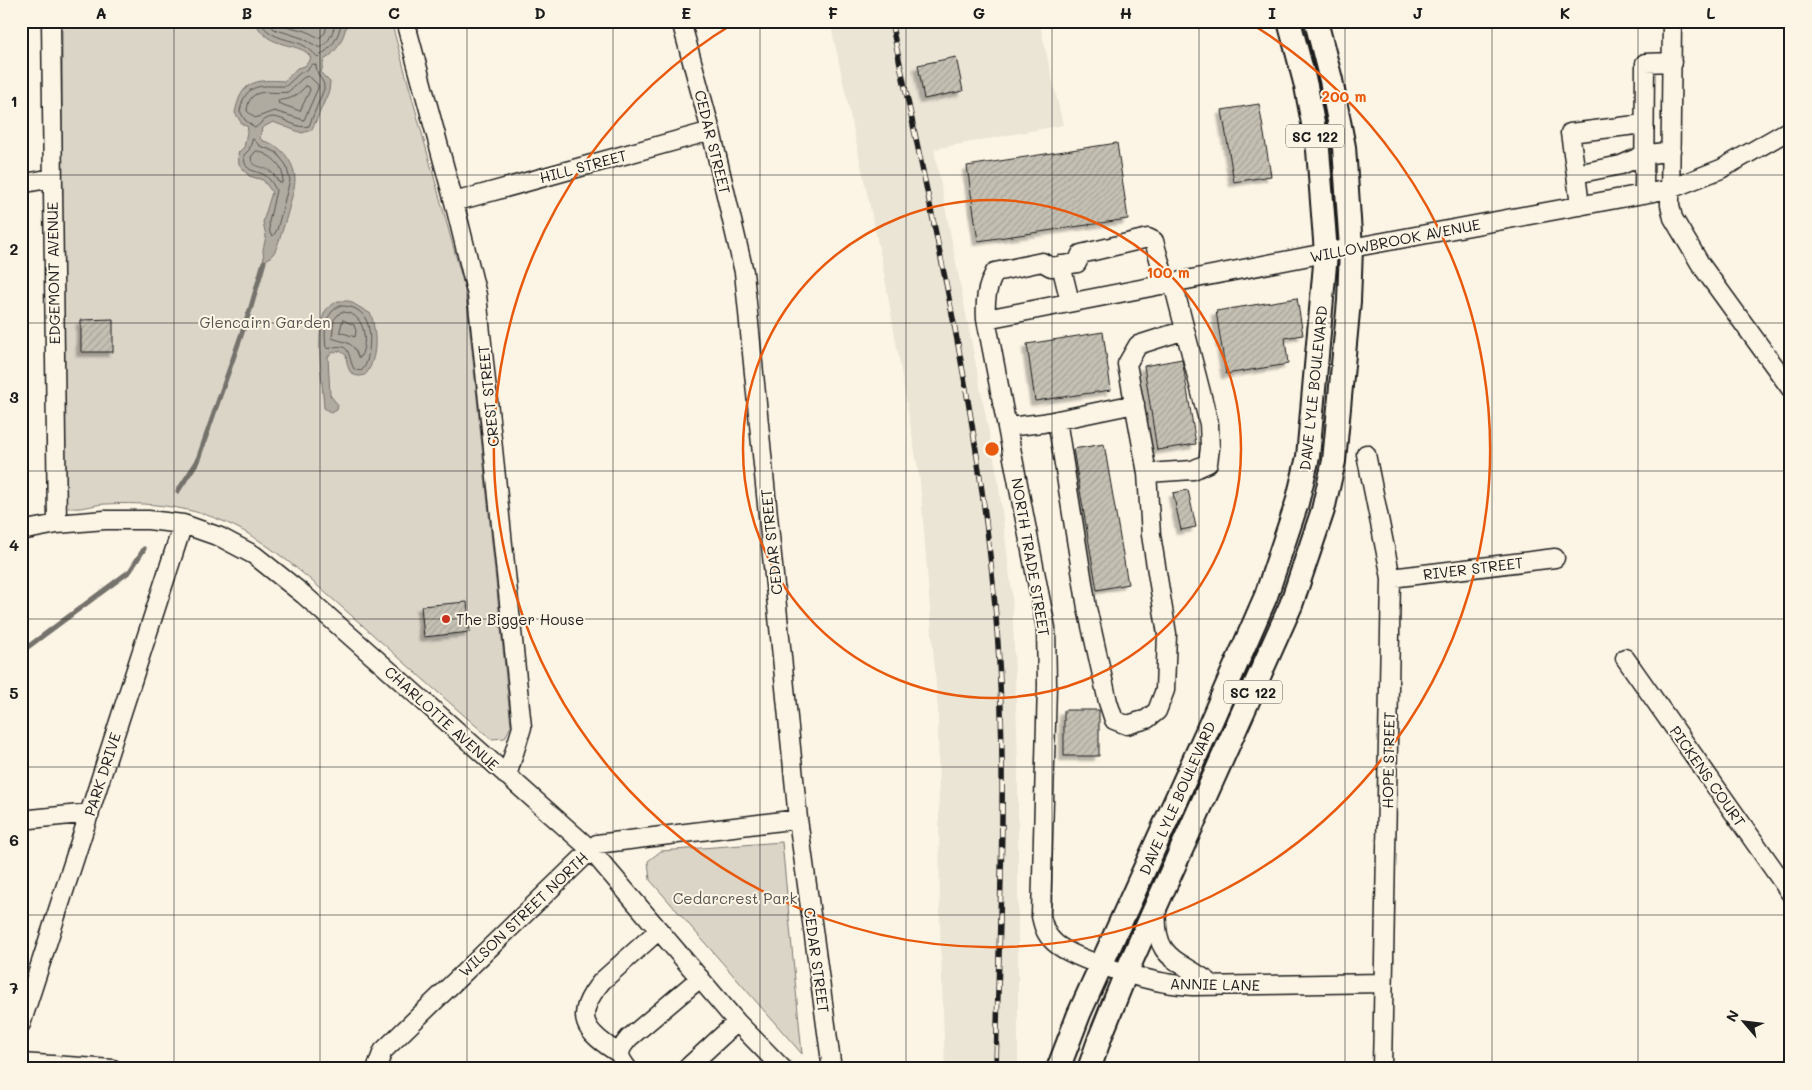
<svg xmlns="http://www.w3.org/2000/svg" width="1812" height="1090" font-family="Mali,sans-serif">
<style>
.built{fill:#ebe5d6}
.green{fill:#dbd5c8;stroke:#7c7872}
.water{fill:#b0aba1;stroke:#75726c}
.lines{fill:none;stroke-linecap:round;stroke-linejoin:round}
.shore{stroke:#575551;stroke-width:1}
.stream{stroke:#75726c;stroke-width:5}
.building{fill:url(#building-hatch);stroke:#1c1c1c;filter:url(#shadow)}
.minor-casing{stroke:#1c1c1c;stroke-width:21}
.major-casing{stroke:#1c1c1c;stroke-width:26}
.minor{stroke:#fcf5e5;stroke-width:18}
.major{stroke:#fcf5e5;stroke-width:22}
.rail-casing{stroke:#1c1c1c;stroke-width:5.5}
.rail{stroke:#fcf5e5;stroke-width:4;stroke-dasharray:11;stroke-linecap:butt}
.grid{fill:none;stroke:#1c1c1c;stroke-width:1;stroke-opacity:0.55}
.ring{fill:none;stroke:#e8590c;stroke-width:2.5}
.poi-dot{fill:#c8321e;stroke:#fcf5e5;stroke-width:2}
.labels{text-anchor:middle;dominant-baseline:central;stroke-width:4;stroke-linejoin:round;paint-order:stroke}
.shield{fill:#fcf5e5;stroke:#5f5d58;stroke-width:1}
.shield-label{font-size:14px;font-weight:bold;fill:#1c1c1c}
.street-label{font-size:15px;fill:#1c1c1c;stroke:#fcf5e5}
.park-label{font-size:15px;fill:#555450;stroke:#fcf5e5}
.poi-label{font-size:15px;fill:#1c1c1c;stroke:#fcf5e5;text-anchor:start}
.centre{fill:#e8590c;stroke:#fcf5e5;stroke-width:2.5}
.ring-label{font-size:15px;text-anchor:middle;font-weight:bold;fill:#e8590c;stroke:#fcf5e5;stroke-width:4;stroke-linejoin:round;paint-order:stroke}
.neatline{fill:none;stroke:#1c1c1c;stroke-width:2}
.grid-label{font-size:16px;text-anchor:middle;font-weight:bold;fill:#1c1c1c}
</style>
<defs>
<pattern id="building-hatch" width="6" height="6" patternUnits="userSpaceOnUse" patternTransform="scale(1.25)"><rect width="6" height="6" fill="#c4c0b3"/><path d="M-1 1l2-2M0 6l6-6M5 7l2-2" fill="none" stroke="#a8a499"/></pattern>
<filter id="shadow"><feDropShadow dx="-4.5" dy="4.5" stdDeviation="1" flood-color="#0004"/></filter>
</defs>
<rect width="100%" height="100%" fill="#fcf5e5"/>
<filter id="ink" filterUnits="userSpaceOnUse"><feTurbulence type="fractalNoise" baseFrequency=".02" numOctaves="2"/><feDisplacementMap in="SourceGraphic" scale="10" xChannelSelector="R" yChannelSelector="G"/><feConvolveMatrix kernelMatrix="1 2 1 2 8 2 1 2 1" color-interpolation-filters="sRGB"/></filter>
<g filter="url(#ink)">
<path class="built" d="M 830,21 L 1039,21 L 1063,125 L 934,149 L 998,479 L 1012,593 L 1018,760 L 1018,1069 L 945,1069 L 940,926 L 938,711 L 920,481 L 883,267 Z"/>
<path class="green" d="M 62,21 L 391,21 L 466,293 L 511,726 L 505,738 L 491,739 C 444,698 398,657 352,616 C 315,584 270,541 225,522 C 188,506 146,502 106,504 C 92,504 79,512 66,506 L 62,493 Z
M 782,842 L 802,1054 L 650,880 L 648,861 L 661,851 Z"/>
<path class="water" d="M 255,21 L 348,21 C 343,38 339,51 324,60 L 321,73 L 330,82 L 329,91 L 312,130 L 302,133 L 273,122 L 262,128 L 260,138 L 263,141 C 280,144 295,162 295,180 C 295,191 280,241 275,251 C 273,255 268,259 264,262 L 263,250 L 266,236 L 263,222 L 272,192 L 263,180 L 249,176 L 239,164 L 238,153 L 244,147 L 248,127 L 242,124 L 235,113 C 241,81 255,79 285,81 L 297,68 L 305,66 L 311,58 C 302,40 267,52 255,21 Z
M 338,301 L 349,301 L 371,314 C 376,331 378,354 368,371 C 366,375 363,376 359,376 C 348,376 347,364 346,355 L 340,351 L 331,353 L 328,357 L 330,395 L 338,405 L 337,410 L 331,413 L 324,408 C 323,386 314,327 326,310 C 329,306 333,304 338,301 Z"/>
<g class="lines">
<path class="shore" d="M 260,21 C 268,37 283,38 298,43 C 307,46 312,52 318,57 C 334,46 337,40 342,21
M 267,21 L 274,29 L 302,38 L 320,48 C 330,42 333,32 336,21
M 277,21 L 286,26 L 306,31 L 319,38 L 325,33 L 328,21
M 313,64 L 316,65 C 317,79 325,79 324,89 L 309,126 C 296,130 285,117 272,117 C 265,118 260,124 255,128 L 245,120 L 240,111 C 246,80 263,87 286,86 L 300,73 L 307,70 Z
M 309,76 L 318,85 L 318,88 L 304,120 L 274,111 L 255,118 L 247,111 C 249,84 272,95 288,92 L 303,78 Z
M 306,86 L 309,87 L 310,90 L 300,111 L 278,103 L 279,100 C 292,100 297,95 306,86 Z
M 253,139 L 260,146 L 276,152 L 286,165 L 290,180 L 277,230 L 273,236 L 270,234 L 269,222 L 276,190 C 274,186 270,179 266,176 C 256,169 244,174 244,155 L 249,150 Z
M 258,151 C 272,156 286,166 282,183 L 279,182 C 276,179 274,174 271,172 C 263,165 252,169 251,157 L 255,152 Z
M 340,306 C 367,305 372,327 369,350 C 368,357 367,366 361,371 L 354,369 C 347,356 352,340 328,349 L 326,347 C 324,332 324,313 340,306 Z
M 341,312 C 365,311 369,341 360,358 L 358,357 C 353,340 344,343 332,338 L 334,320 Z
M 343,320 L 354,325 L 356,331 L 355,337 L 340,332 Z"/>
<path class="stream" d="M 178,491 L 197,462 L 251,307 L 264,262
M 21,652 L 130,571 L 144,549"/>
</g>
<path class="building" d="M 956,57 L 963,91 L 924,99 L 918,65 Z
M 1259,104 L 1271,176 L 1234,182 L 1222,110 Z
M 1117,143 L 1128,219 L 978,241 L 967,166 Z
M 1297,298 L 1303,335 L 1285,338 L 1288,364 L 1226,374 L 1216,311 Z
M 113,319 L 113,352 L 81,352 L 81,320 Z
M 1103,332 L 1111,390 L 1035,401 L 1027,344 Z
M 1182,359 L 1196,444 L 1157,450 L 1144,366 Z
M 1104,444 L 1128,584 L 1097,590 L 1073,449 Z
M 1188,490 L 1196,527 L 1181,530 L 1173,493 Z
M 467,602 L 470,632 L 424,637 L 421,606 Z
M 1064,710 L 1099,710 L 1099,756 L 1064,756 Z"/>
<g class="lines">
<defs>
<path id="minor" d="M 51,21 L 57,524
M 405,21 L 454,202 L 477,295 L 522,727 L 507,776
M 681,21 L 711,131 L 744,272 L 798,819 L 832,1069
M 1672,21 L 1670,205 L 1673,218 L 1701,265 L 1791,389
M 1576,174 L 1570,133 L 1644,124
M 21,184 L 52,178
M 1644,194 L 1645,63 L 1672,62
M 454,202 L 711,131
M 1580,206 L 1576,174 L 1621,165 L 1644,155 L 1671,151
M 1061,265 L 1070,302
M 1166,284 L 1154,241 L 1148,238 L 1081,254 L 1077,263 L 1051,267 L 1042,262 L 995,272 C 986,289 985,300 986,319 L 1046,628 L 1047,684 L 1041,916 C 1043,925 1045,933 1052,940 C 1067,958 1142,979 1166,983 C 1175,985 1184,985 1193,986 L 1383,983
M 986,319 L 1351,248 L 1670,189 L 1721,169 L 1791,129
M 1057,420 L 1087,608 L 1108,702 L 1114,720 L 1127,725 L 1147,719 L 1157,711 L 1165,690 L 1167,634 L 1151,535 L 1147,473 L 1127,364 L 1138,345 L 1185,330
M 1008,427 L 1043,423 L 1135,404
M 1366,454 L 1391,578 L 1382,1069
M 1147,473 L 1193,470 L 1208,463 L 1210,448 L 1209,424 L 1173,283
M 21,531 L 57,524 L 105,520 L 148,520 L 183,524 L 220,537 L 254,555 L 304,595 L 590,849 L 737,1022 L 783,1069
M 1391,578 L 1555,558
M 1625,658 L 1791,894
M 21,820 L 90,813
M 1157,909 C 1153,962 1179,958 1213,985
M 21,1024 L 183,524
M 620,1054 C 584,1032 572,1017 602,981 L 659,930
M 21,1063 L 113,1069
M 376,1069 L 383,1051 L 597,844 L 798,819
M 628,1069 C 617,1055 618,1051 629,1038 L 700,978
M 686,1069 L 737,1022"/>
<path id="major" d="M 1058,1069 L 1079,1014 L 1207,731 L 1266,596 L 1297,503 L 1308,457 L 1326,253 L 1318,150 L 1306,86 L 1289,21
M 1089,1069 L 1101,1035 L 1126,973 L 1291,605 L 1323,510 L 1334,461 L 1349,301 L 1351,248 L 1344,147 L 1331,80 L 1316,21"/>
</defs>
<use href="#minor" class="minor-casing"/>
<use href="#major" class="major-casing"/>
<use href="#minor" class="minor"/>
<use href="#major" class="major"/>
<defs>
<path id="rail" d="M 891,21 C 934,227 984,433 998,644 C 1007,785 999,927 996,1069"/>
</defs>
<use href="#rail" class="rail-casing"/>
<use href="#rail" class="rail"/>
</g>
</g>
<path class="grid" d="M 174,21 L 174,1069M 320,21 L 320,1069M 467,21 L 467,1069M 613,21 L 613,1069M 760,21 L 760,1069M 906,21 L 906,1069M 1052,21 L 1052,1069M 1199,21 L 1199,1069M 1345,21 L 1345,1069M 1492,21 L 1492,1069M 1638,21 L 1638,1069M 21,175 L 1791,175M 21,323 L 1791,323M 21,471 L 1791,471M 21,619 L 1791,619M 21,767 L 1791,767M 21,915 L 1791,915"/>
<g class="ring">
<circle cx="992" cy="449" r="249"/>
<path d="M1248 22A498 498 0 1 1 736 22"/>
</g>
<circle class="poi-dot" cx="446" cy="619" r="5"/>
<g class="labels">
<g class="shield">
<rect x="1286" y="124.5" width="58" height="23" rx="4"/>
<rect x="1224" y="680.5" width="58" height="23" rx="4"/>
</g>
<g class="shield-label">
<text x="1315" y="136">SC 122</text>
<text x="1253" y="692">SC 122</text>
</g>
<g class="street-label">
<text transform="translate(713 142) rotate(76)">CEDAR STREET</text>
<text transform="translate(583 166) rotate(-15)">HILL STREET</text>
<text transform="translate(1395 240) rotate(-11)">WILLOWBROOK AVENUE</text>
<text transform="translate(53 273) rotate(-91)">EDGEMONT AVENUE</text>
<text transform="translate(1313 388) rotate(-84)">DAVE LYLE BOULEVARD</text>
<text transform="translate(488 396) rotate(-96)">CREST STREET</text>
<text transform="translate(771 542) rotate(-96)">CEDAR STREET</text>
<text transform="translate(1031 557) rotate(80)">NORTH TRADE STREET</text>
<text transform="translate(1473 568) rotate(-7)">RIVER STREET</text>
<text transform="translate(442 718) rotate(42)">CHARLOTTE AVENUE</text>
<text transform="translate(1388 760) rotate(-89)">HOPE STREET</text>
<text transform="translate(102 774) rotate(-72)">PARK DRIVE</text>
<text transform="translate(1708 776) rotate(55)">PICKENS COURT</text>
<text transform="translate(1177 798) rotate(-66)">DAVE LYLE BOULEVARD</text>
<text transform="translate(523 914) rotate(-44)">WILSON STREET NORTH</text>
<text transform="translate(817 960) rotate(82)">CEDAR STREET</text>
<text transform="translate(1215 984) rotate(1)">ANNIE LANE</text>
</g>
<g class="park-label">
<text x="265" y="322">Glencairn Garden</text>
<text x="735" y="898">Cedarcrest Park</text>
</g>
<g class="poi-label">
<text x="456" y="619">The Bigger House</text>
</g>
</g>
<circle cx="992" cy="449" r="8" class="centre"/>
<g class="ring-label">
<text x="1344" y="102">200 m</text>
<text x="1168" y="278">100 m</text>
</g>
<rect width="1812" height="1090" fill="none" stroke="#fcf5e5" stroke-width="55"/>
<g transform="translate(1744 1022) rotate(298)" stroke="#fcf5e5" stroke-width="4" paint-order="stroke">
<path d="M0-4L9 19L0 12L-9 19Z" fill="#1c1c1c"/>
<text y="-8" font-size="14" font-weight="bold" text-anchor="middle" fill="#1c1c1c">N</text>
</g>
<rect x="28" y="28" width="1756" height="1034" class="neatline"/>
<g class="grid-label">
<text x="101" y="19">A</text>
<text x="247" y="19">B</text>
<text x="394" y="19">C</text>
<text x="540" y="19">D</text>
<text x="686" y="19">E</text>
<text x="833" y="19">F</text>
<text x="979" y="19">G</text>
<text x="1126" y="19">H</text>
<text x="1272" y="19">I</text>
<text x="1418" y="19">J</text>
<text x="1565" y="19">K</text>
<text x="1711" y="19">L</text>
<text x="14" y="107">1</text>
<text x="14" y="255">2</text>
<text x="14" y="403">3</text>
<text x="14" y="551">4</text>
<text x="14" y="699">5</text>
<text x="14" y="846">6</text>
<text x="14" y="994">7</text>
</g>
</svg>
